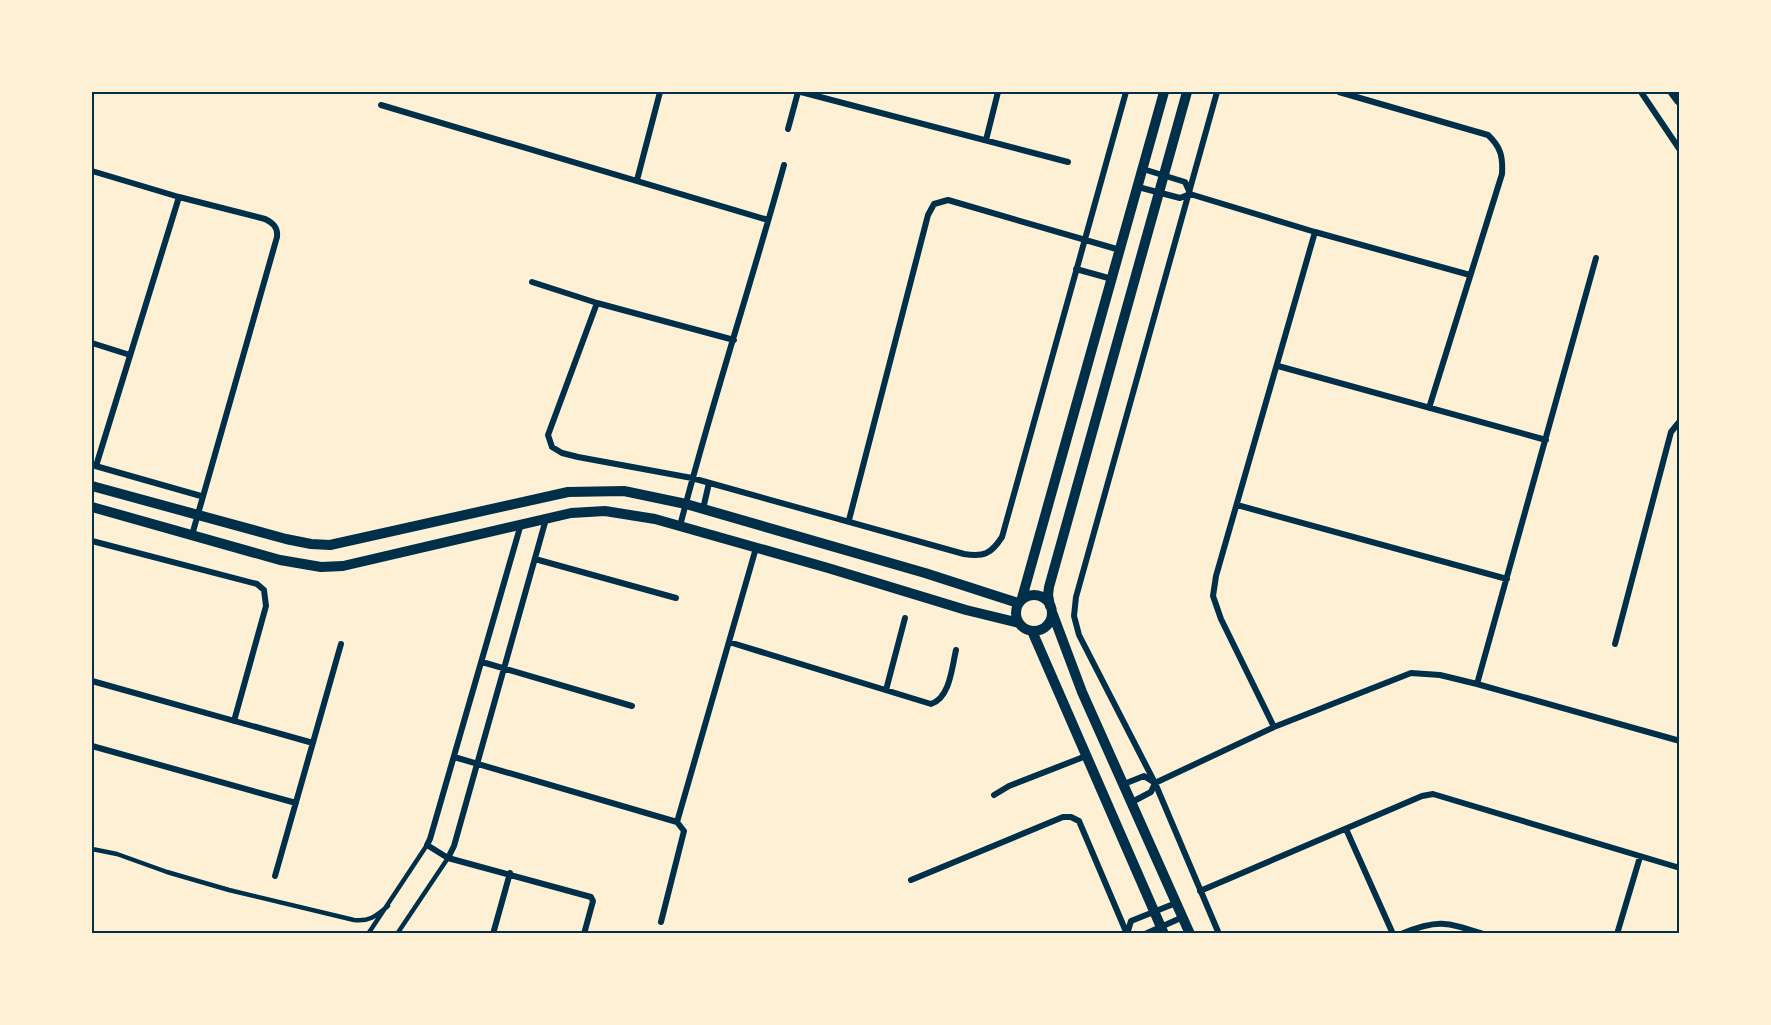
<svg xmlns="http://www.w3.org/2000/svg" width="1771" height="1025" font-family="Bitter,serif">
<style>
.lines{fill:none;stroke-linecap:round;stroke-linejoin:round}
.service{stroke:#003049;stroke-width:4.5}
.minor{stroke:#003049;stroke-width:6}
.tertiary{stroke:#003049;stroke-width:10}
.secondary{stroke:#003049;stroke-width:12}
.neatline{fill:none;stroke:#003049;stroke-width:2}
</style>
<rect width="100%" height="100%" fill="#fdf0d5"/>
<g class="lines">
<path class="service" d="M 92,849 L 117,854 L 167,872 L 229,890 L 354,920 C 370,922 377,915 388,906
M 368,934 L 427,845
M 397,934 L 448,858"/>
<path class="minor" d="M 801,92 L 1068,162
M 1217,92 L 1076,597 L 1074,616 L 1079,635 L 1155,783 L 1219,934
M 1339,92 L 1488,135 C 1501,147 1503,157 1502,174 L 1429,408
M 1641,92 L 1680,150
M 381,105 L 768,220
M 788,129 L 798,92
M 986,140 L 998,92
M 1143,169 L 1185,182 L 1190,193
M 92,171 L 179,197 L 265,219 C 273,223 278,227 277,237 L 192,535
M 637,180 L 660,92
M 1138,187 L 1180,198 L 1190,194 L 1315,232 L 1470,275
M 1076,269 L 1112,279
M 532,282 L 597,303 L 734,340
M 597,303 L 548,435 L 552,447 L 562,453 L 578,457 L 692,478 L 964,554 C 984,557 991,554 1002,537 L 1126,92
M 92,343 L 130,355
M 1278,366 L 1546,440
M 92,465 L 201,496
M 96,466 L 179,197
M 1237,505 L 1507,579
M 703,509 L 709,483
M 849,520 L 928,215 L 934,204 L 948,200 L 1120,250
M 521,524 L 430,839 L 427,845 L 448,858 L 591,897 L 593,901 L 584,934
M 680,526 C 711,405 751,285 784,165
M 92,541 L 257,584 L 264,590 L 266,606 L 234,721
M 535,559 L 676,598
M 729,642 L 931,704 C 950,698 952,667 956,650
M 1615,644 L 1671,432 L 1680,421
M 482,662 L 632,706
M 92,681 L 313,743
M 1477,684 L 1596,258
M 886,690 L 905,618
M 1274,727 L 1221,619 L 1213,596 L 1216,576 L 1315,232
M 92,746 L 296,803
M 454,757 L 677,822 L 684,831 L 661,922
M 1124,784 L 1144,776 L 1155,783
M 994,795 L 1009,786 L 1086,756
M 1132,802 L 1151,792 L 1155,783 L 1274,727 L 1411,673 L 1440,675 L 1477,684 L 1680,741
M 677,822 L 756,548
M 1346,829 L 1393,934
M 448,858 L 454,846 L 546,519
M 275,876 L 341,644
M 911,880 L 1063,817 L 1071,817 L 1079,821 L 1127,934
M 1200,891 L 1422,796 L 1433,794 L 1680,868
M 493,934 L 510,873
M 1127,934 L 1131,921 L 1176,903
M 1145,934 L 1183,917
M 1401,934 C 1438,919 1446,922 1483,934
M 1617,934 L 1640,857"/>
<path class="tertiary" d="M 92,486 L 286,539 L 311,544 L 330,545 L 568,492 L 624,491 L 686,504 L 925,573 L 1018,603
M 92,507 L 280,560 L 321,567 L 343,566 L 571,513 L 605,511 L 655,519 L 828,568 L 966,610 L 1019,623
M1016 613a18 18 0 1 1 36 0a18 18 0 1 1-36 0Z
M 1022,598 L 1164,92
M 1050,606 L 1048,595 L 1049,587 L 1187,92
M 1052,612 L 1082,692 L 1190,934
M 1032,631 L 1164,934"/>
<path class="secondary" d="M 1674,92 L 1680,100"/>
</g>
<rect width="1771" height="1025" fill="none" stroke="#fdf0d5" stroke-width="186"/>
<rect x="93" y="93" width="1585" height="839" class="neatline"/>
</svg>
